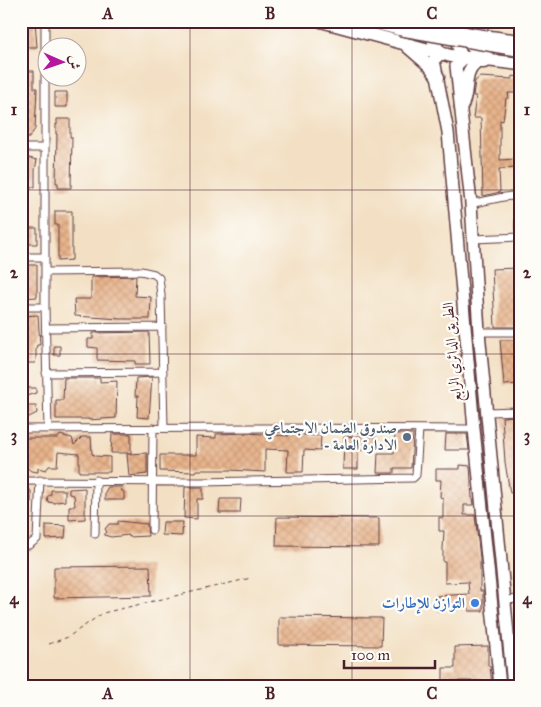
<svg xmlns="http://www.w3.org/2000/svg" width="541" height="707" font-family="'IM FELL Great Primer',Amiri,serif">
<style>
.building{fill:url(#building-cross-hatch)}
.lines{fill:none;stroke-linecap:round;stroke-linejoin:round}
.minor-casing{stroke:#633c42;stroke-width:9}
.primary-casing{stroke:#633c42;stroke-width:14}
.trunk-casing{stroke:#633c42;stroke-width:15}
.path{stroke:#633c42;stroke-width:1;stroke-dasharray:4 4;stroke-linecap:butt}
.minor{stroke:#fff;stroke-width:7}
.primary{stroke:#fff;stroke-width:11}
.trunk{stroke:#fff;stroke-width:12}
.trunk-bridge-casing{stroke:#633c42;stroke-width:15;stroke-linecap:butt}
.trunk-bridge{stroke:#fff;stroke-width:12}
.grid{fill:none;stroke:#4a1f2b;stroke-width:1;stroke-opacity:0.55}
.service-dot{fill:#5c6f8a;stroke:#fdfcf7;stroke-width:2}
.shop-dot{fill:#3f7fe0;stroke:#fdfcf7;stroke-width:2}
.labels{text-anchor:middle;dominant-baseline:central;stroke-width:4.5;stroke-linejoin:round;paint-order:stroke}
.street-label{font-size:15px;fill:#4a1f2b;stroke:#fdfcf7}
.service-label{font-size:15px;font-weight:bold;fill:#4e5e75;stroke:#fdfcf7;text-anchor:end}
.shop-label{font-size:15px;font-weight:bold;fill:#366cbe;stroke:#fdfcf7;text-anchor:end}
.neatline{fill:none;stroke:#4a1f2b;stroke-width:2}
.grid-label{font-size:16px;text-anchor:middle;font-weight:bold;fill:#4a1f2b}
</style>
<defs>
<pattern id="building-cross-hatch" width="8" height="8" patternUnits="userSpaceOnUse" patternTransform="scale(1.25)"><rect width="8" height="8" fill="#e7b48c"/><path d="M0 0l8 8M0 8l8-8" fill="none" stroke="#c89a79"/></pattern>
</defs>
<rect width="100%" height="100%" fill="#fdfcf7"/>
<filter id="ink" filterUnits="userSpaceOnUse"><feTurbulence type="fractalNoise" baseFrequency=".02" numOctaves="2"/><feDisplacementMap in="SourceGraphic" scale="10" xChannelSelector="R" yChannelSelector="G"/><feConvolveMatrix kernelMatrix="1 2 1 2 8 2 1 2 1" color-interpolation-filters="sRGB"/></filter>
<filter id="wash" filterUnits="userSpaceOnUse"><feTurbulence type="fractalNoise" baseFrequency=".0096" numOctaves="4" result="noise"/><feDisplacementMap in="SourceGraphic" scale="20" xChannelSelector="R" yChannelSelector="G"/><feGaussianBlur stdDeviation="1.12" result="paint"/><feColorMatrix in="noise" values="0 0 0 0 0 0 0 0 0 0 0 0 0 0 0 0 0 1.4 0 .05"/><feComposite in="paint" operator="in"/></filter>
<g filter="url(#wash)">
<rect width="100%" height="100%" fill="#f3e0c4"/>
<g id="blocks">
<path class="building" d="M 21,21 L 35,21 L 37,47 L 21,47 Z
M 21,71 L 34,71 L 34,88 L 37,88 L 35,129 L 29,138 L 21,138 Z
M 512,76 L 520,77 L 520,93 L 508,93 L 509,98 L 506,98 L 503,121 L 500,120 L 500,160 L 516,159 L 516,168 L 499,169 L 500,192 L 483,196 L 481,118 L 473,118 L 476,96 L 473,96 L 475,81 L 480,77 L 512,79 Z
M 55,92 L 67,92 L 67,107 L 55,107 Z
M 57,119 L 70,119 L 70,137 L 72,137 L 71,188 L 58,188 L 58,183 L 56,183 L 57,134 L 56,134 L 56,124 L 57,125 Z
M 21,156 L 37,160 L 35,170 L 35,187 L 21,187 Z
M 515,207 L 520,207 L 520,231 L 515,231 Z
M 55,211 L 72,211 L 72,260 L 58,261 L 58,225 L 55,225 Z
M 21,228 L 37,228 L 37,244 L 21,244 Z
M 21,265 L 37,265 L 37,297 L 21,298 Z
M 519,268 L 520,327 L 495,327 L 492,269 Z
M 136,276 L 135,296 L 151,297 L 150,319 L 121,319 L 75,316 L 74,299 L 91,299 L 91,277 Z
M 38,315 L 40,345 L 37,345 L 36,349 L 36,359 L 35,363 L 22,363 L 21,316 Z
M 149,332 L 150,364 L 135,364 L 135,361 L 97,360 L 97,348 L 88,347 L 88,339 L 93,339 L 93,333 Z
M 500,340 L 520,340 L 520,384 L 504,385 Z
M 54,346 L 60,346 L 60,355 L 54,355 Z
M 152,377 L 149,418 L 137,417 L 138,396 L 135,396 L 136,378 Z
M 64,378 L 100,378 L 100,382 L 117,381 L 116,418 L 89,420 L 89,419 L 56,419 L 56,400 L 63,400 Z
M 21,388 L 36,388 L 36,393 L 26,396 L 21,401 Z
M 21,406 L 36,406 L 37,413 L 27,418 L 22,417 Z
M 516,416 L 520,492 L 510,493 L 505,462 L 502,417 Z
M 248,433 L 289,436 L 289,433 L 303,433 L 303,435 L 321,436 L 320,451 L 304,450 L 303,472 L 287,472 L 288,450 L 265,449 L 265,472 L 230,470 L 196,470 L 195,472 L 160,471 L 160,455 L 196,455 L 196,437 L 216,438 L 216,434 Z
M 112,434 L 131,434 L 131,453 L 111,453 Z
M 395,434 L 413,434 L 411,468 L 394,468 L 394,473 L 377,473 L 378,453 L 394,453 Z
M 446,434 L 467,434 L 469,450 L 445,450 Z
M 60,435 L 72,438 L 74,445 L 82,437 L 91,437 L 92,454 L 95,455 L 95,456 L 110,457 L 110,472 L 79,472 L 79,454 L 58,452 L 57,466 L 49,466 L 46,470 L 38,468 L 38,472 L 31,471 L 23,464 L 24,443 L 21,443 L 21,438 L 58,438 Z
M 361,436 L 376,437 L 375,450 L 358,450 L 358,469 L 343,469 L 344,437 Z
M 147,453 L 147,474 L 129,476 L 127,454 Z
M 460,465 L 470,466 L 472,498 L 473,498 L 474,505 L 464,505 L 464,515 L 475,515 L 480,558 L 480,591 L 483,591 L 483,611 L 469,611 L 469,608 L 438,611 L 437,596 L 469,594 L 468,582 L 445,583 L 445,562 L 443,562 L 443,549 L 444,531 L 439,531 L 439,517 L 443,518 L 443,498 L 440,497 L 441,480 L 436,480 L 436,469 L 460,469 Z
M 21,487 L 28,488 L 31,491 L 31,502 L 21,502 Z
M 108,487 L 122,487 L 121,490 L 124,492 L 124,500 L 105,500 L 105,492 Z
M 185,487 L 203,487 L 203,499 L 197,499 L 197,519 L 184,518 Z
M 85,488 L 85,519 L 69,520 L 69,506 L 75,506 L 74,495 L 69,494 L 69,489 Z
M 51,490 L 65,490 L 65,501 L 56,502 L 56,503 L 48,502 L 47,497 L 51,494 Z
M 220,499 L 241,499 L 240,513 L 219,513 Z
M 277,517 L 379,518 L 379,547 L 276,546 Z
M 118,521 L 147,524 L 148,536 L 129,537 L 129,535 L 111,537 L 104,535 L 107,532 L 105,529 L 109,524 L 118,524 Z
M 163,522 L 183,522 L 182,536 L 162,535 Z
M 21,525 L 28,525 L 27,538 L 21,538 Z
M 46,525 L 66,526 L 65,538 L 46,539 Z
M 150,566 L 151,596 L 54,598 L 54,567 Z
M 515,570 L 520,570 L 520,594 L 515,594 Z
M 279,617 L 382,618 L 381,646 L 279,645 Z
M 488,646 L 488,666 L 490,666 L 492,686 L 482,686 L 482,681 L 443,681 L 443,668 L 455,668 L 455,647 Z"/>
</g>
</g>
<g filter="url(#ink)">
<use href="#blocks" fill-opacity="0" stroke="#633c42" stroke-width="1"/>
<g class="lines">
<defs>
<path id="minor" d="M 45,21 L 45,307 L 48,429
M 21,148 L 44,148
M 520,192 L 515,196 L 515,198 L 520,199
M 471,203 C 486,202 500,196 515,196
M 473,239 L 520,237
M 21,257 L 45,257
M 45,272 L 141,271 L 154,274 L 159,278 L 161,295 L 164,428
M 21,307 L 45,307
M 46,328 L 162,327
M 479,332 L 520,332
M 46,373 L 163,372
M 488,412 L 520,411
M 21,429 L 269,428 L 474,429
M 21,481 L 201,482 L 413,478 L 416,475 L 419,429
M 152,530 L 153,428
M 95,534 L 96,480
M 21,545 L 29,545 L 37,539 L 40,480
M 505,600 L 520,599"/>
<path id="primary" d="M 459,21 L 456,42 L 463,59 L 456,66 L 471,203 L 479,332 L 513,686
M 434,28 L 433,41 L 441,53 L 434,60 L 448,132 L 474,429 L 500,686"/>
<path id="trunk" d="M 321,21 L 451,56 L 520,64
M 369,21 L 399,29
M 474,21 C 459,39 474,51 490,59
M 407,46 L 430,66 L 438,77
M 461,107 C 470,92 461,74 477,62 L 484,62"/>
</defs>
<use href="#minor" class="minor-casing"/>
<use href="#primary" class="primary-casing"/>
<use href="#trunk" class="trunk-casing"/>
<path class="path" d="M 49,644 L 68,637 L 103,613 L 251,578"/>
<use href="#minor" class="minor"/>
<use href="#primary" class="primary"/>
<use href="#trunk" class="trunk"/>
<defs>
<path id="trunk-bridge" d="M 409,21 L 476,35 L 520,41
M 399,29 L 520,50"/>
</defs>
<use href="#trunk-bridge" class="trunk-bridge-casing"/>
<use href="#trunk-bridge" class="trunk-bridge"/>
</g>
</g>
<path class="grid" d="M 190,21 L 190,686M 352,21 L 352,686M 21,190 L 520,190M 21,354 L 520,354M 21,516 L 520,516"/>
<circle class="service-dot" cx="407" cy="437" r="5"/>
<circle class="shop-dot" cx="475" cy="603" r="5"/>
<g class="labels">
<g class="street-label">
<text transform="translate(452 352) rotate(-95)">الطريق الدائري الرابع</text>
</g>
<g class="service-label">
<text x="397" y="428">صندوق الضمان الاجتماعي<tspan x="397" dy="17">- الادارة العامة</tspan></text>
</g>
<g class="shop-label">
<text x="465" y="603">التوازن للإطارات</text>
</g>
</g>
<rect width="541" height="707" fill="none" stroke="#fdfcf7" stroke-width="55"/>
<g transform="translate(62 62) rotate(92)"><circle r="24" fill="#fdfcf7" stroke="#b5a4a5"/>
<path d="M0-4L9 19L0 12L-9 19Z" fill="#b5179e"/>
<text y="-8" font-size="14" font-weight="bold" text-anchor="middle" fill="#4a1f2b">ش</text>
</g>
<path d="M344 660v8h91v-8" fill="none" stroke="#4a1f2b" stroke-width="2.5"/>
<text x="351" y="660" font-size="15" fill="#4a1f2b" stroke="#fdfcf7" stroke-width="4" paint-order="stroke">100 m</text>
<rect x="28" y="28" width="486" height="652" class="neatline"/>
<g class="grid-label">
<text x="108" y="19">A</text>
<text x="270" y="19">B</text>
<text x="432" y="19">C</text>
<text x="14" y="115">1</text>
<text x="527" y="115">1</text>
<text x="14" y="278">2</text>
<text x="527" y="278">2</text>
<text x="14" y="441">3</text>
<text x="527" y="441">3</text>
<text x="14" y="604">4</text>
<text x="527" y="604">4</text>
<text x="108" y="699">A</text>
<text x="270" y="699">B</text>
<text x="432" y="699">C</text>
</g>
</svg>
